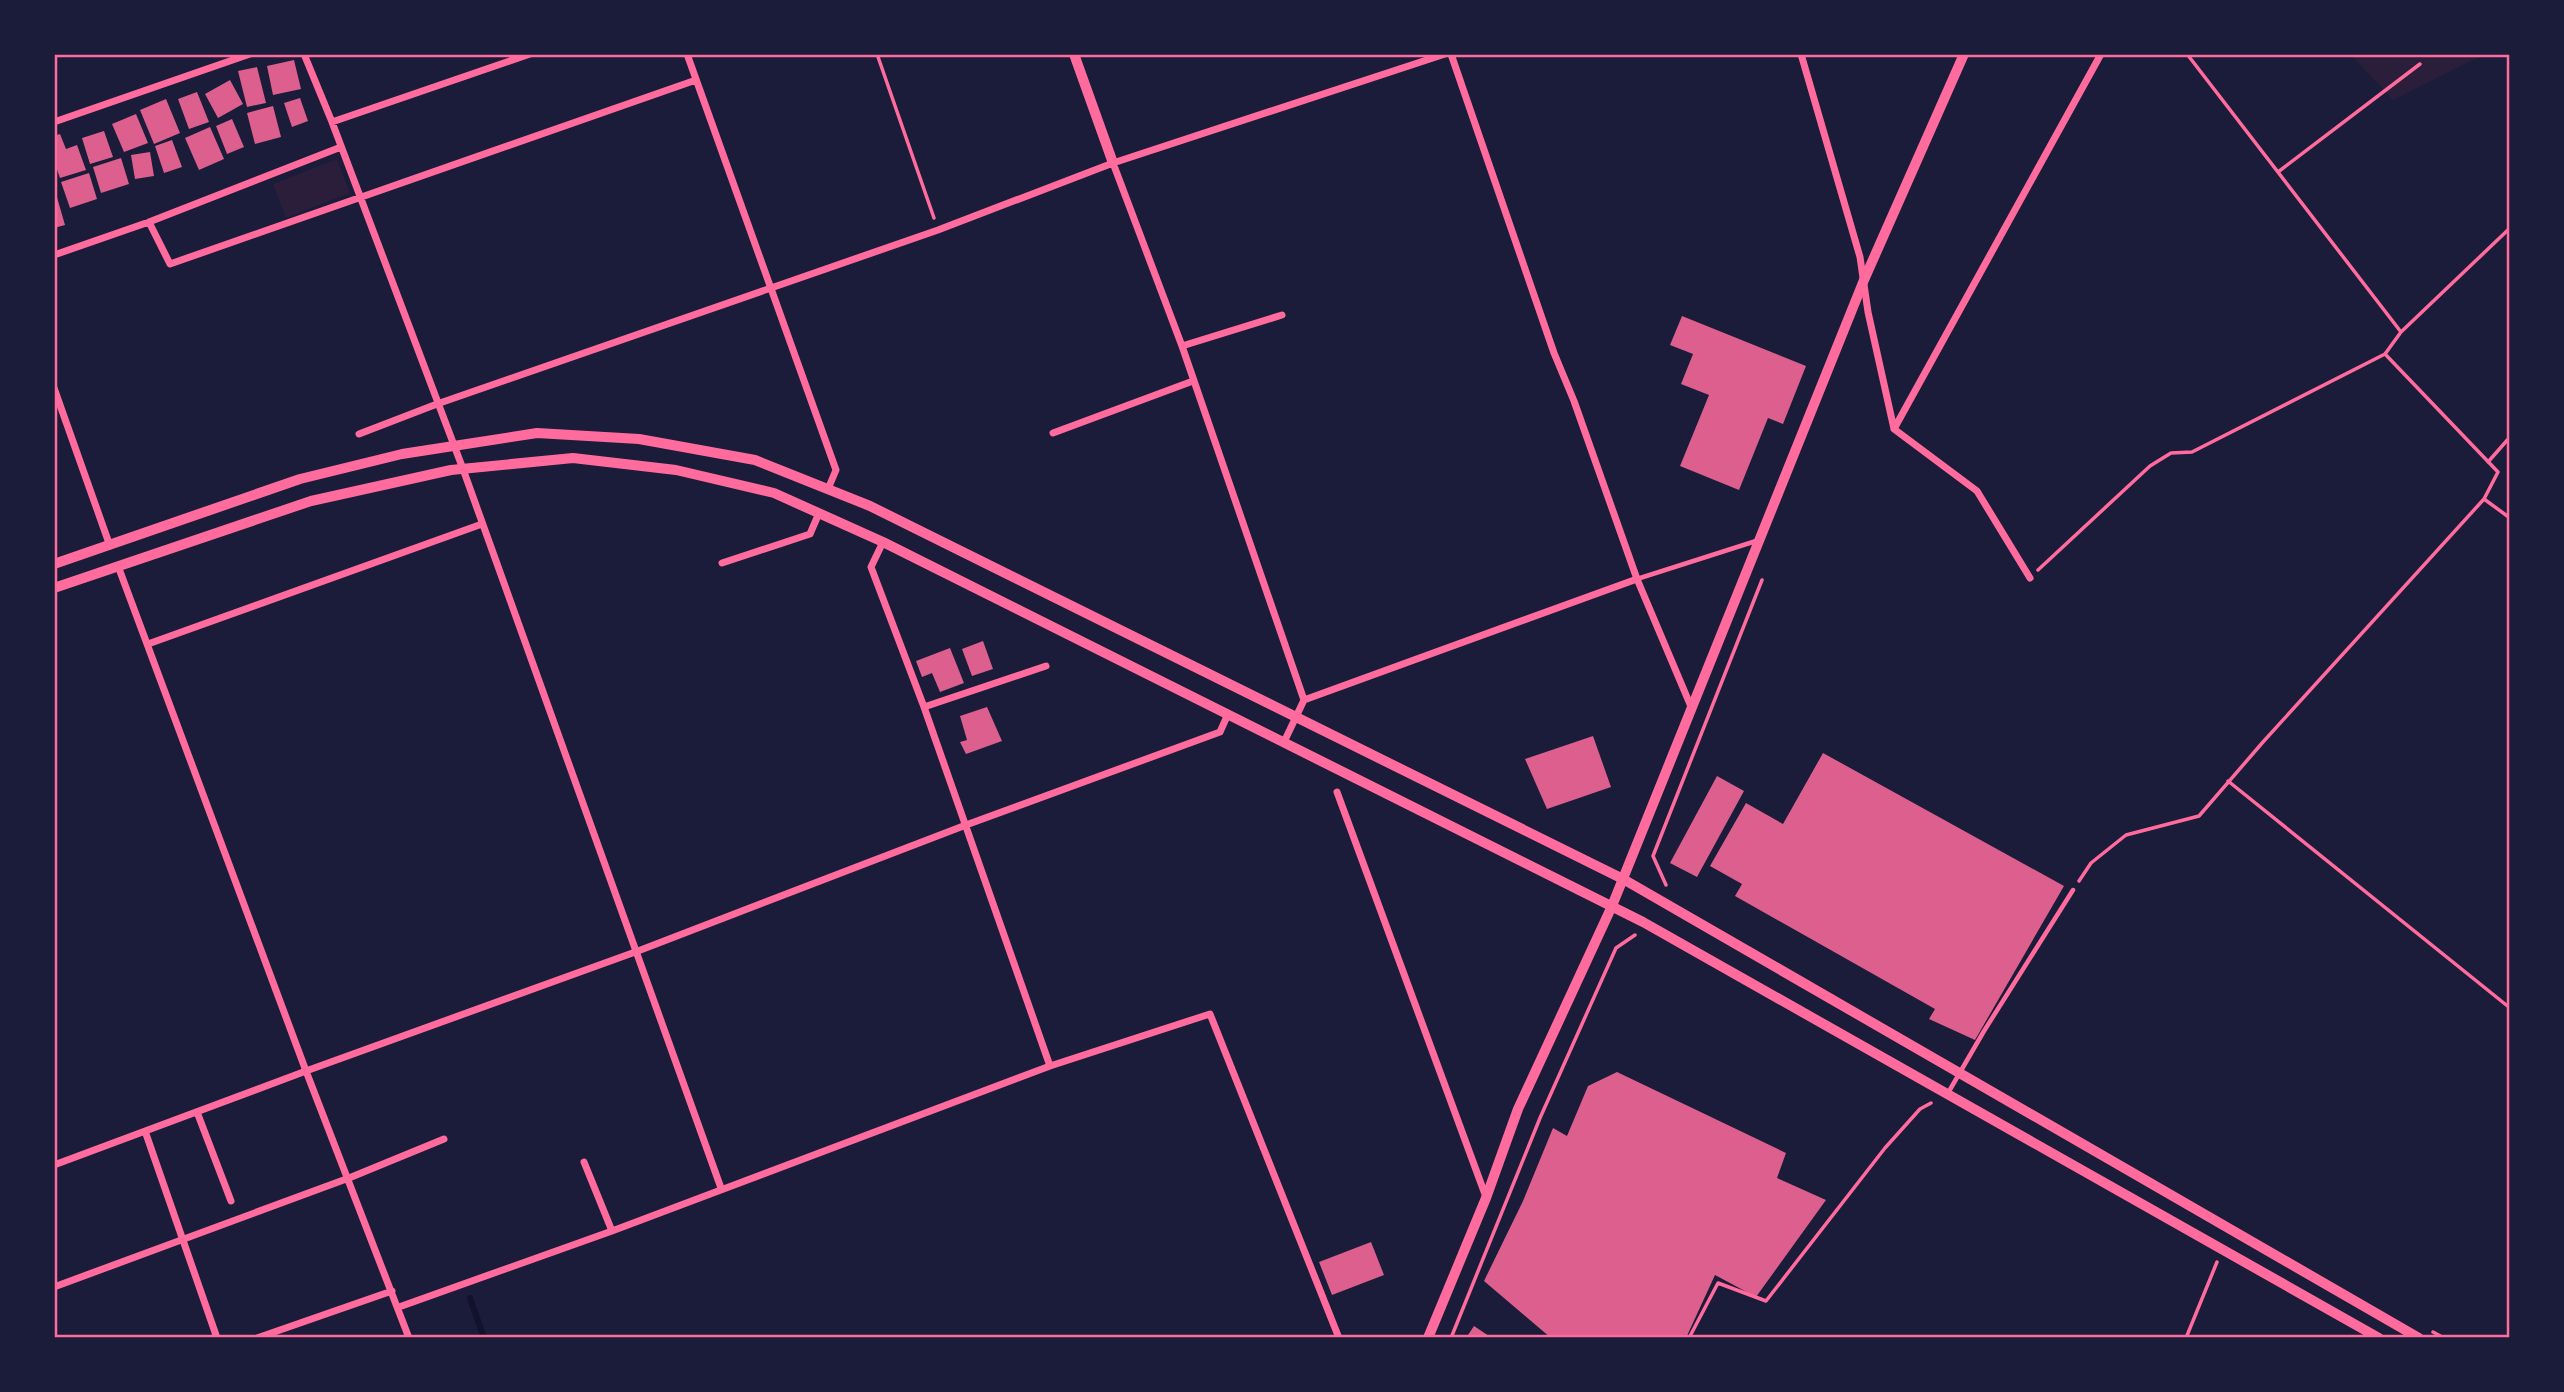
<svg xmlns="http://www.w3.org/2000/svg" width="2564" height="1392" font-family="Ubuntu,sans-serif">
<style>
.green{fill:#2a1e3b}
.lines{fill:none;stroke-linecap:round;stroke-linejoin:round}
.stream{stroke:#12122b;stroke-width:6}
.building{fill:#dd5f8e}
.path{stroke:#ff6b9d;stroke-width:3.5}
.service{stroke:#ff6b9d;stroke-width:4.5}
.minor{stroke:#ff6b9d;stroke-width:7}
.tertiary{stroke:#ff6b9d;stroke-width:10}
.neatline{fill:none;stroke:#ff6b9d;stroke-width:2.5}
</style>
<rect width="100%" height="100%" fill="#1b1b3a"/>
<path class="green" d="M 2350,54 L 2485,54 L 2393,100 Z
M 337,159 L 350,193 L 286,218 L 273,184 Z"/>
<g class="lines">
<path class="stream" d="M 470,1298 L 484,1338"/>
</g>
<path class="building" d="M 294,60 L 301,89 L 273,95 L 267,66 Z
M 257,67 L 266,103 L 247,107 L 238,71 Z
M 230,80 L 243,104 L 218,118 L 205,94 Z
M 197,92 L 209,122 L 189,129 L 178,99 Z
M 300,98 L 308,121 L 292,127 L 284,103 Z
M 166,99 L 180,133 L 154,144 L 140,110 Z
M 273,106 L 281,137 L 255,144 L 247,113 Z
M 136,114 L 148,143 L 124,152 L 112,124 Z
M 232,119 L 244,147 L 227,154 L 216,126 Z
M 210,127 L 224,159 L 199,170 L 185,138 Z
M 104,131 L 113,157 L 90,164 L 82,138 Z
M 60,134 L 66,149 L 77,145 L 86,170 L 60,178 L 54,161 L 54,136 Z
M 172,140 L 182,167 L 164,173 L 155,146 Z
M 150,152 L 154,176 L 135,179 L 131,155 Z
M 121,158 L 129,184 L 101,193 L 93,167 Z
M 89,173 L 97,199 L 70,208 L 61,182 Z
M 54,187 L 65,225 L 54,228 Z
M 1682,316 L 1806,366 L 1783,424 L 1768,418 L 1739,490 L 1680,466 L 1709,395 L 1681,384 L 1693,354 L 1670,345 Z
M 983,641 L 993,669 L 972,676 L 962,649 Z
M 950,648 L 964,683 L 940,692 L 932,673 L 922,677 L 916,661 Z
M 987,707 L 1002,741 L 966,754 L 960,742 L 967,740 L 960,716 Z
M 1593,736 L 1611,787 L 1547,809 L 1525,759 Z
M 1823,753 L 2064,886 L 1975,1040 L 1929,1019 L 1935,1009 L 1735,896 L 1742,884 L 1710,866 L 1746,803 L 1783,824 Z
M 1717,776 L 1744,791 L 1697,877 L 1670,863 Z
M 1617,1072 L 1786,1153 L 1777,1178 L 1826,1200 L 1756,1297 L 1715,1275 L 1686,1338 L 1551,1338 L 1484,1281 L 1523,1201 L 1553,1128 L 1567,1136 L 1588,1086 Z
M 1371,1242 L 1384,1275 L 1332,1295 L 1319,1262 Z
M 1474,1326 L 1492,1338 L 1466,1338 Z"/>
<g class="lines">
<path class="path" d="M 877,54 L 934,218
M 2187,54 L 2401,332 L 2385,354 L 2498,472 L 2484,499
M 2278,172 L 2420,64
M 2401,332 L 2510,228
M 2488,462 L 2510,437
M 2038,570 L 2150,466 L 2171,453 L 2192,452 L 2385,354
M 2228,781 L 2510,1008
M 2079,881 L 2091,863 L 2126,835 L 2199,816 L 2263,742 L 2484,499 L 2510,518
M 1666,885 L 1653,856 L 1762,580
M 2433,1332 L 2444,1338
M 1451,1338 L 1540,1118 L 1616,948 L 1635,935
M 1689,1338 L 1718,1283 L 1766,1301 L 1885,1148 L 1920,1109 L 1931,1103
M 2186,1338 L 2217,1262"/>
<path class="service" d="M 1637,579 L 1756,541
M 1948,1093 L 1984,1031 L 2073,890"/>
<path class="minor" d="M 304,54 L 332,122 L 463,469 L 721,1188
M 687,54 L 836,470 L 828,489
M 1451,54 L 1554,353 L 1574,401 L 1637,579 L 1692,709
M 1801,54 L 1860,257 L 1868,312 L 1894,429 L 1977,491 L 2030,578
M 54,122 L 250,54
M 332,122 L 530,54
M 1113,163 L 1182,346 L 1304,700 L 1284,742
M 149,222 L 170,264 L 696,80
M 54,255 L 149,222 L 341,147
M 1182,346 L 1282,315
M 54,388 L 110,546
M 1894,429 L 2101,54
M 1053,433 L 1193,381
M 359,434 L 437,404 L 938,230 L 1113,163 L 1445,54
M 883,542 L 871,567 L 924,707 L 1050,1066
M 722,563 L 810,534 L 819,513
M 118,566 L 306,1071 L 409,1338
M 148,644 L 482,524
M 1304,700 L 1637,579
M 924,707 L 1046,666
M 1337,792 L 1486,1197
M 197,1112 L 231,1201
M 145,1131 L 217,1338
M 584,1162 L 612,1231
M 54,1165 L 306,1071 L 638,951 L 966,825 L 1220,732 L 1228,714
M 54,1287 L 349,1178 L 444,1139
M 399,1307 L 612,1231 L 1050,1066 L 1210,1014 L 1339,1338
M 257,1338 L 392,1291"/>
<path class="tertiary" d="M 1074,54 L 1113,163
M 54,564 L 300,479 L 402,454 L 537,433 L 639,439 L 755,460 L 870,506 L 1623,879 L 2419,1338
M 54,588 L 311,501 L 451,470 L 573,458 L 676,470 L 774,493 L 883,542 L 1643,922 L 2379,1338
M 1428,1338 L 1486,1198 L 1518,1109 L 1612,906 L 1864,280 L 1964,54"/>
</g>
<rect width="2564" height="1392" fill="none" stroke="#1b1b3a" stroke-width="112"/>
<rect x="56" y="56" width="2452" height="1280" class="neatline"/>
</svg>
